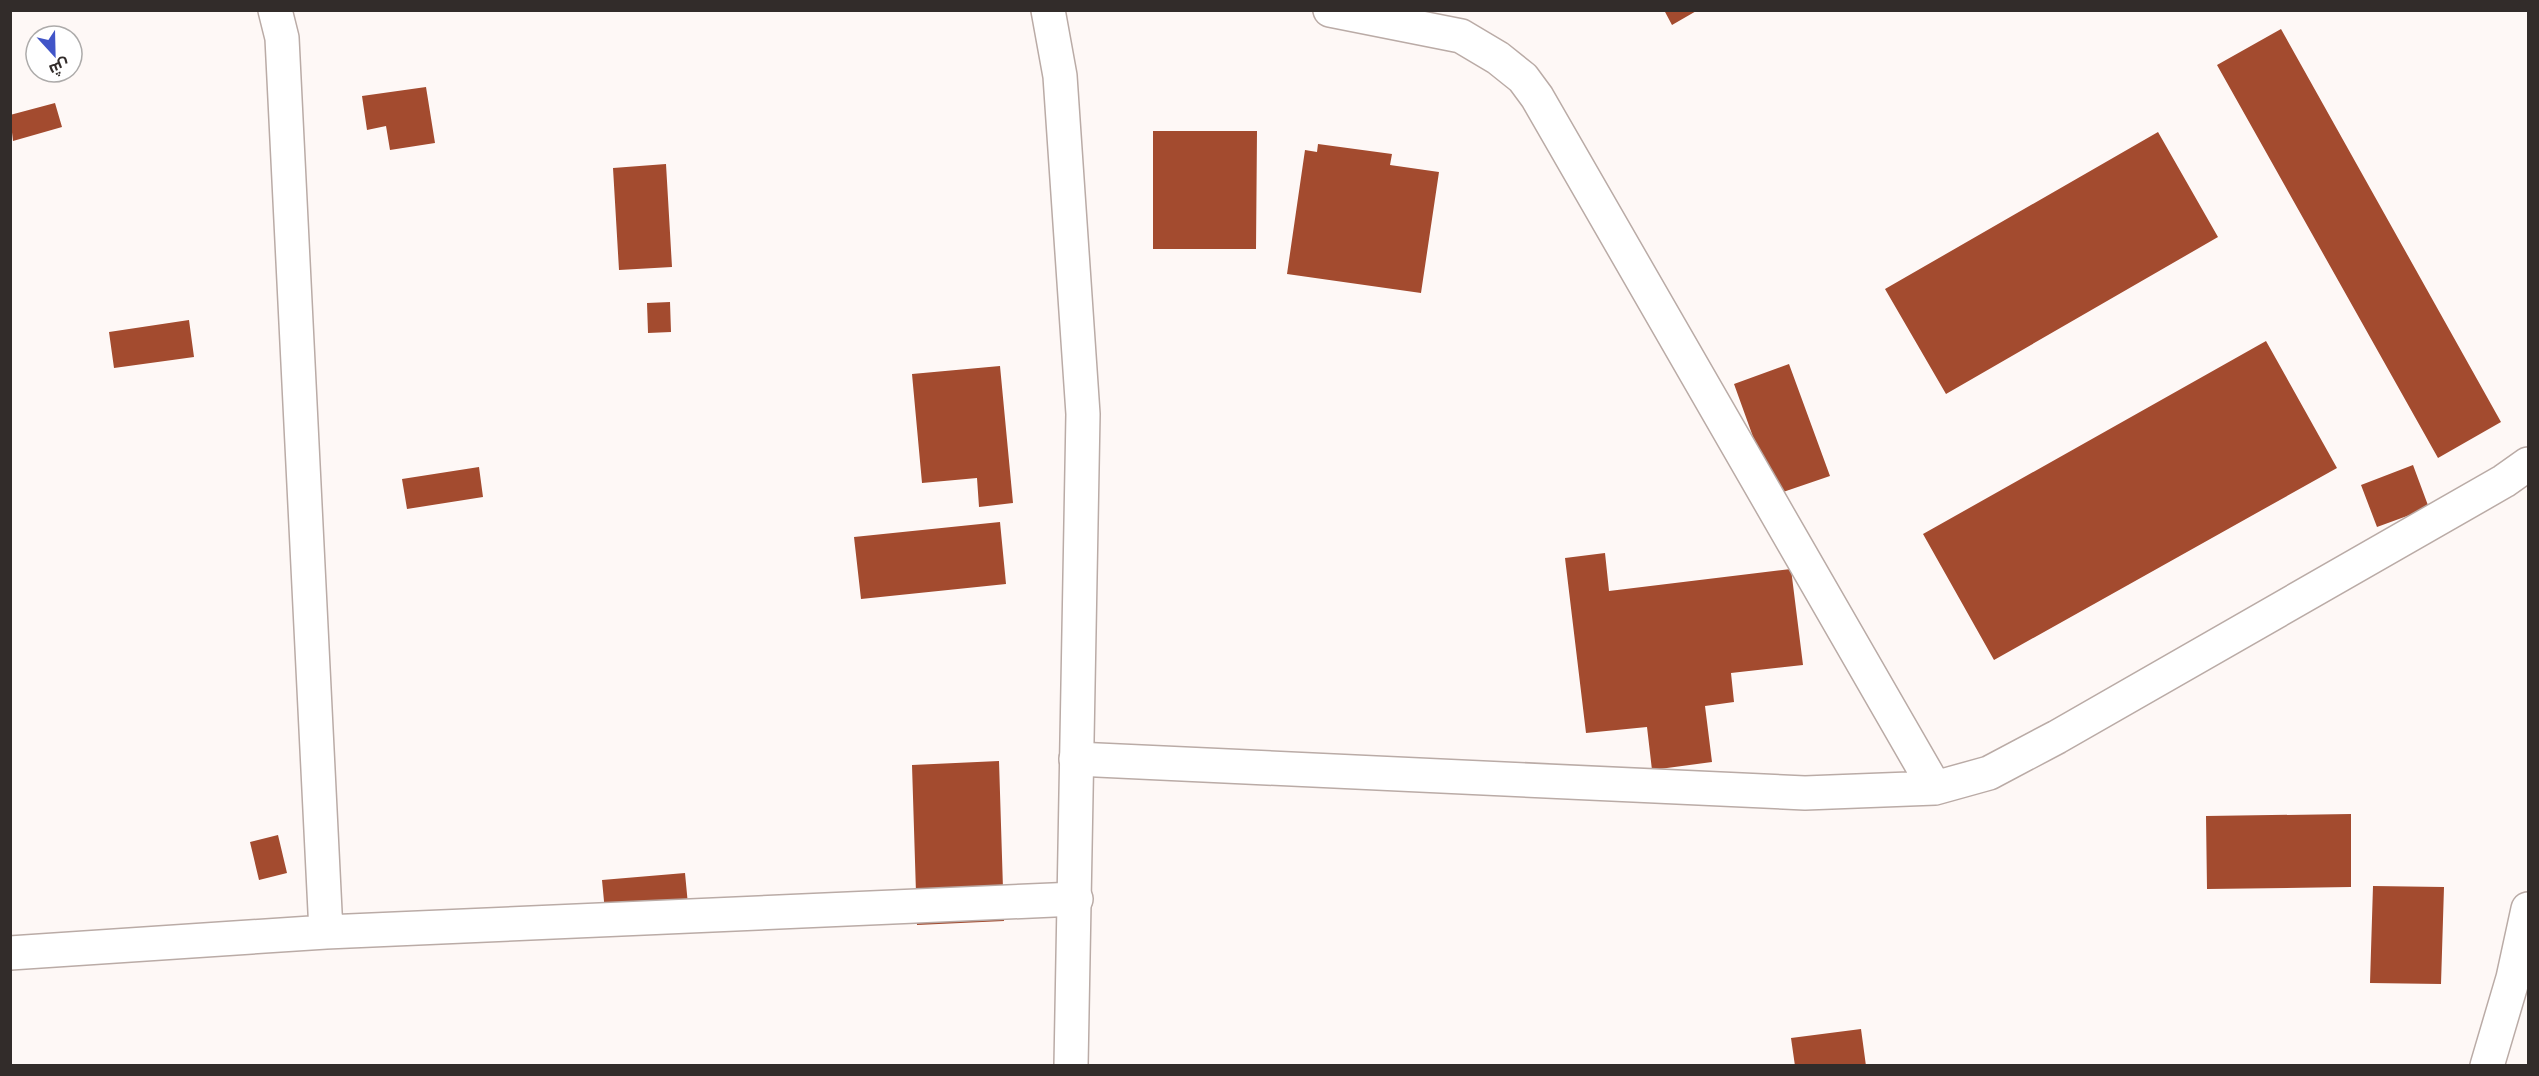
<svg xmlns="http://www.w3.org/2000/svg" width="2539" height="1076" font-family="Barlow,Cairo,sans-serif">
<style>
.building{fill:#a34b2f}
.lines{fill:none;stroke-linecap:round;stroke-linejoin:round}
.minor-casing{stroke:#baaba6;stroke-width:36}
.secondary-casing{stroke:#baaba6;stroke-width:36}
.minor{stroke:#fff;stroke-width:33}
.secondary{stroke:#fff;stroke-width:33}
</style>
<rect width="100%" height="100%" fill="#fef8f6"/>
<path class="building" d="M 1664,10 L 1698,10 L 1672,25 Z
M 2281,29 L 2501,422 L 2438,458 L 2217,65 Z
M 426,87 L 435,143 L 390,150 L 386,126 L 367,130 L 362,96 Z
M 55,103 L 62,127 L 13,141 L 10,115 Z
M 1153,131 L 1257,131 L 1256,249 L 1153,249 Z
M 2158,132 L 2218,237 L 1946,394 L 1885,289 Z
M 1318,144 L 1392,154 L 1390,165 L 1439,172 L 1421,293 L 1287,274 L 1305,150 L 1317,152 Z
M 666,164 L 672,267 L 619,270 L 613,168 Z
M 670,302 L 671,332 L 648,333 L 647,303 Z
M 189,320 L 194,357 L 114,368 L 109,332 Z
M 2266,341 L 2337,468 L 1994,660 L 1923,534 Z
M 1789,364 L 1830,476 L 1774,495 L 1734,384 Z
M 1000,366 L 1013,503 L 979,507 L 977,478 L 922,483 L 912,374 Z
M 2413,465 L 2429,508 L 2377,527 L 2361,485 Z
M 479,467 L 483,497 L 407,509 L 402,479 Z
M 1000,522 L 1006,584 L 861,599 L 854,537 Z
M 1605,553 L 1609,591 L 1791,569 L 1803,665 L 1731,673 L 1734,702 L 1705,706 L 1712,762 L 1652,770 L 1647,727 L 1586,733 L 1565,558 Z
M 999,761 L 1004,921 L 917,925 L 912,765 Z
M 2351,814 L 2351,887 L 2207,889 L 2206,816 Z
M 278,835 L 287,873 L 259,880 L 250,842 Z
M 685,873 L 690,926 L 607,933 L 602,880 Z
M 2373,886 L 2444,887 L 2441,984 L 2370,983 Z
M 1861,1029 L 1866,1066 L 1795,1066 L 1791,1038 Z"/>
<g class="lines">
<defs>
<path id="minor" d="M 275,10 L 282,38 L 326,932
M 1330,10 L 1461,36 L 1498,58 L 1523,78 L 1537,97 L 1935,788
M 1076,759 L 1805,793 L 1935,788 L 1989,773 L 2057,737 L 2504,481 L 2528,464
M 10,953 L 326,932 L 1076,899
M 2487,1066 L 2513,978 L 2528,909"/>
<path id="secondary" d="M 1048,10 L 1060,76 L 1083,414 L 1071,1066"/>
</defs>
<use href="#minor" class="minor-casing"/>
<use href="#secondary" class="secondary-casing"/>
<use href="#minor" class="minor"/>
<use href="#secondary" class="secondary"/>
</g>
<rect width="2539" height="1076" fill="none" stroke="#322c2a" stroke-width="24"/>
<g transform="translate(54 54) rotate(158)"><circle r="28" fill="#ffffff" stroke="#adabaa" stroke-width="1.5"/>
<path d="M0-4.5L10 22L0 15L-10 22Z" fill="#4155c8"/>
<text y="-9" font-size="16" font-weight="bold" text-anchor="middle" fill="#322c2a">ش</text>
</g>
</svg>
